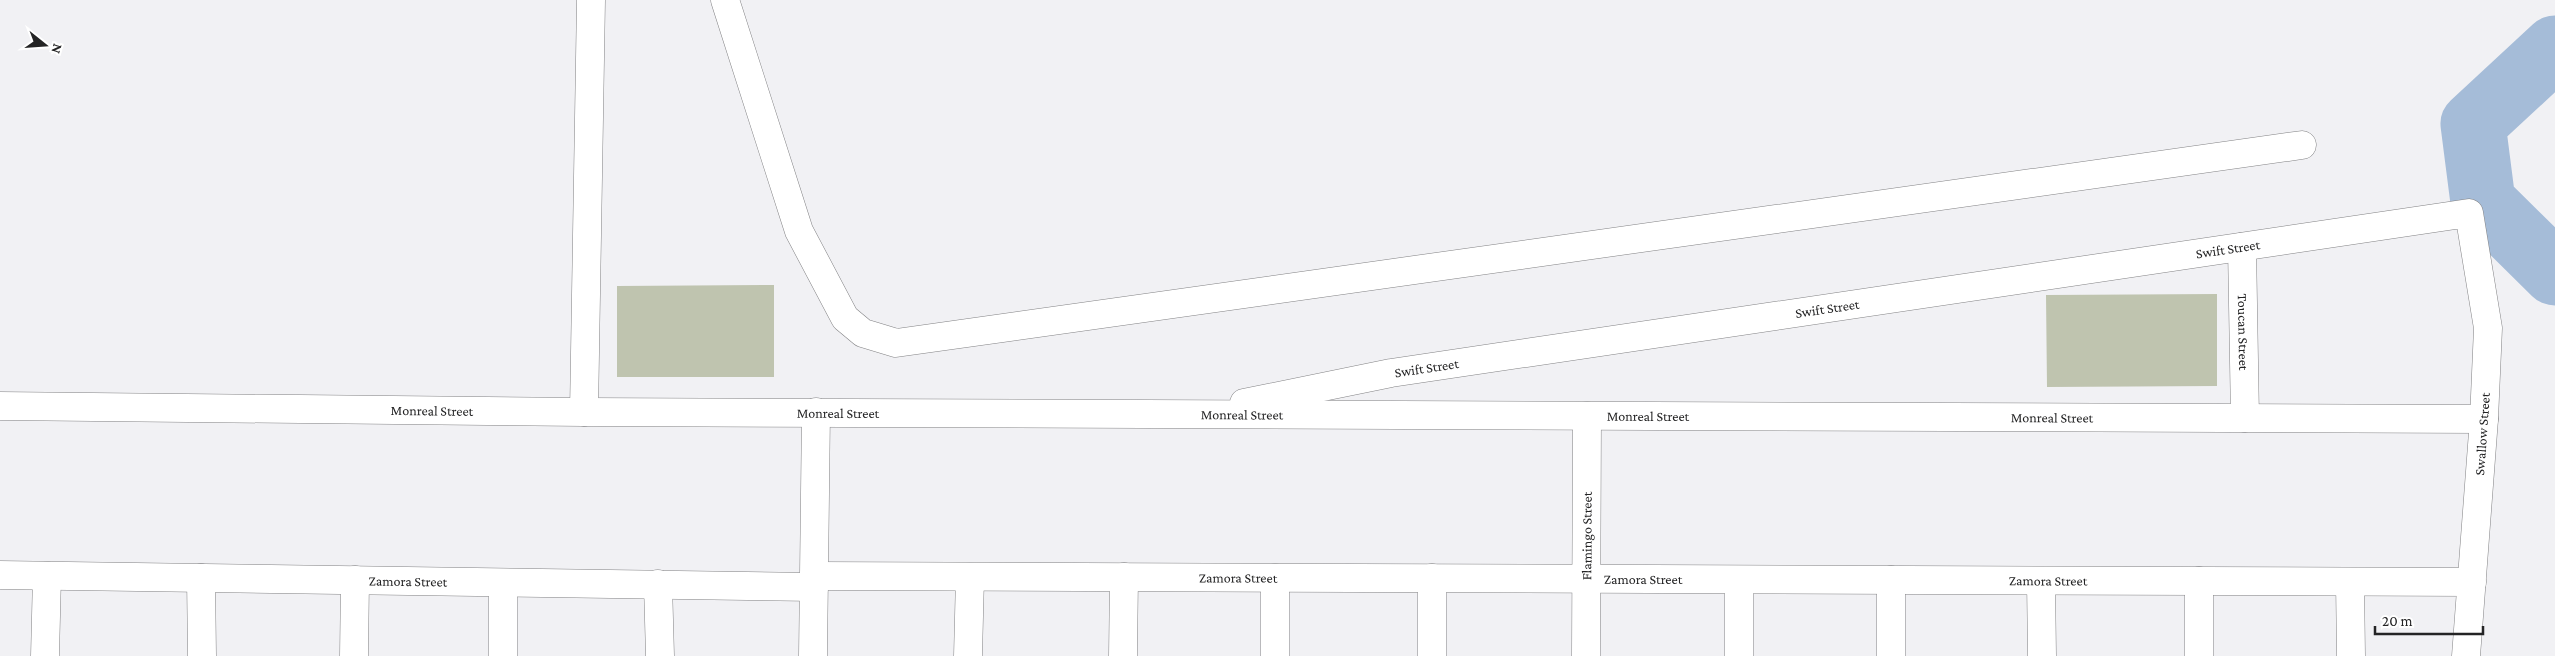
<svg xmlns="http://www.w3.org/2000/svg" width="2555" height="656" font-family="'Crimson Pro',serif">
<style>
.green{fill:#bfc4af}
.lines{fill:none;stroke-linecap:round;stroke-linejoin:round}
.river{stroke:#a5bcd8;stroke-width:65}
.minor-casing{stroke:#828284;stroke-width:29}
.minor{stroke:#fff;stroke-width:28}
.labels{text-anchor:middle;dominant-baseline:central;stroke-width:5;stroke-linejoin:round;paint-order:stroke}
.street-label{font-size:14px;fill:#242425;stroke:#fff}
</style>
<rect width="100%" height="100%" fill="#f1f1f4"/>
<path class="green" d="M 774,285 L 774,377 L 617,377 L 617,286 Z
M 2217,294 L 2217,386 L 2047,387 L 2046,295 Z"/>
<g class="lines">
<path class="river" d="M 2555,48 L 2473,124 L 2483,202 L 2555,273"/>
<defs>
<g id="minor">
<path d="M 725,0 L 799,231 L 845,318 L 863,333 L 896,343 L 2302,145"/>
<path id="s1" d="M 2242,247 L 2245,418"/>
<path id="s2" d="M 1244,403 L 1391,373 L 2469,213 L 2488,328 L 2484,419 L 2466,656"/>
<path id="s3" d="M 0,406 L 584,412 L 2484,419"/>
<path d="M 584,412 L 591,0"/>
<path id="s4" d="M 0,575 L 814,587"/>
<path id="s5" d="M 814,576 L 2472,582"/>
<path d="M 201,578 L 202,656"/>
<path d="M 1275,578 L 1275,656"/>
<path d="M 1891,580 L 1891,656"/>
<path d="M 2041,581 L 2042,656"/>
<path d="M 2350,582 L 2351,656"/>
<path d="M 503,583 L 503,656"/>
<path d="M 658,584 L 660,656"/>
<path d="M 45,656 L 47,576"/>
<path d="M 354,656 L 355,580"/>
<path d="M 813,656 L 816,412"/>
<path d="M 968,656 L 970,577"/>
<path d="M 1123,656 L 1124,577"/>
<path d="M 1432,656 L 1432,578"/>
<path id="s6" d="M 1586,656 L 1587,416"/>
<path d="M 1739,656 L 1739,580"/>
<path d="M 2199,656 L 2199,581"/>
</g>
</defs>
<use href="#minor" class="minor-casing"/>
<use href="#minor" class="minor"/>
</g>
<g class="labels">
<g class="street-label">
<text stroke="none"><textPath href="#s2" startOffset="996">Swift Street</textPath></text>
<text stroke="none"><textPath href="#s2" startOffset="591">Swift Street</textPath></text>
<text stroke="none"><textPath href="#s1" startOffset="85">Toucan Street</textPath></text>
<text stroke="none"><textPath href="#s2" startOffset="186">Swift Street</textPath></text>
<text stroke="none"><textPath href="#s3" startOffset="432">Monreal Street</textPath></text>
<text stroke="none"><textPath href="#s3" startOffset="838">Monreal Street</textPath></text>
<text stroke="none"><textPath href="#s3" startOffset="1242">Monreal Street</textPath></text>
<text stroke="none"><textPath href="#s3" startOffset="1648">Monreal Street</textPath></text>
<text stroke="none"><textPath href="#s3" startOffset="2052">Monreal Street</textPath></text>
<text transform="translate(2482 434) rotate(-86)">Swallow Street</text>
<text stroke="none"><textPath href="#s6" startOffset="120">Flamingo Street</textPath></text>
<text stroke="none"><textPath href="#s5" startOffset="424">Zamora Street</textPath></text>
<text stroke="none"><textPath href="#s5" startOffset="829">Zamora Street</textPath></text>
<text stroke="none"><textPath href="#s4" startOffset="408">Zamora Street</textPath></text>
<text stroke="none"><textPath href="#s5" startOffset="1234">Zamora Street</textPath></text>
</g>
</g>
<g transform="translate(45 45) rotate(107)" stroke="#ffffff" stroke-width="4" paint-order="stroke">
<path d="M0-4L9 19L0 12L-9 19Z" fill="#242425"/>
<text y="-8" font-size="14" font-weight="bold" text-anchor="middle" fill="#242425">N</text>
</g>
<path d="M2375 626v8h108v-8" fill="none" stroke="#242425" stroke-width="2.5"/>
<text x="2382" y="626" font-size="15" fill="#242425" stroke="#ffffff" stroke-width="4" paint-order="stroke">20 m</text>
</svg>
